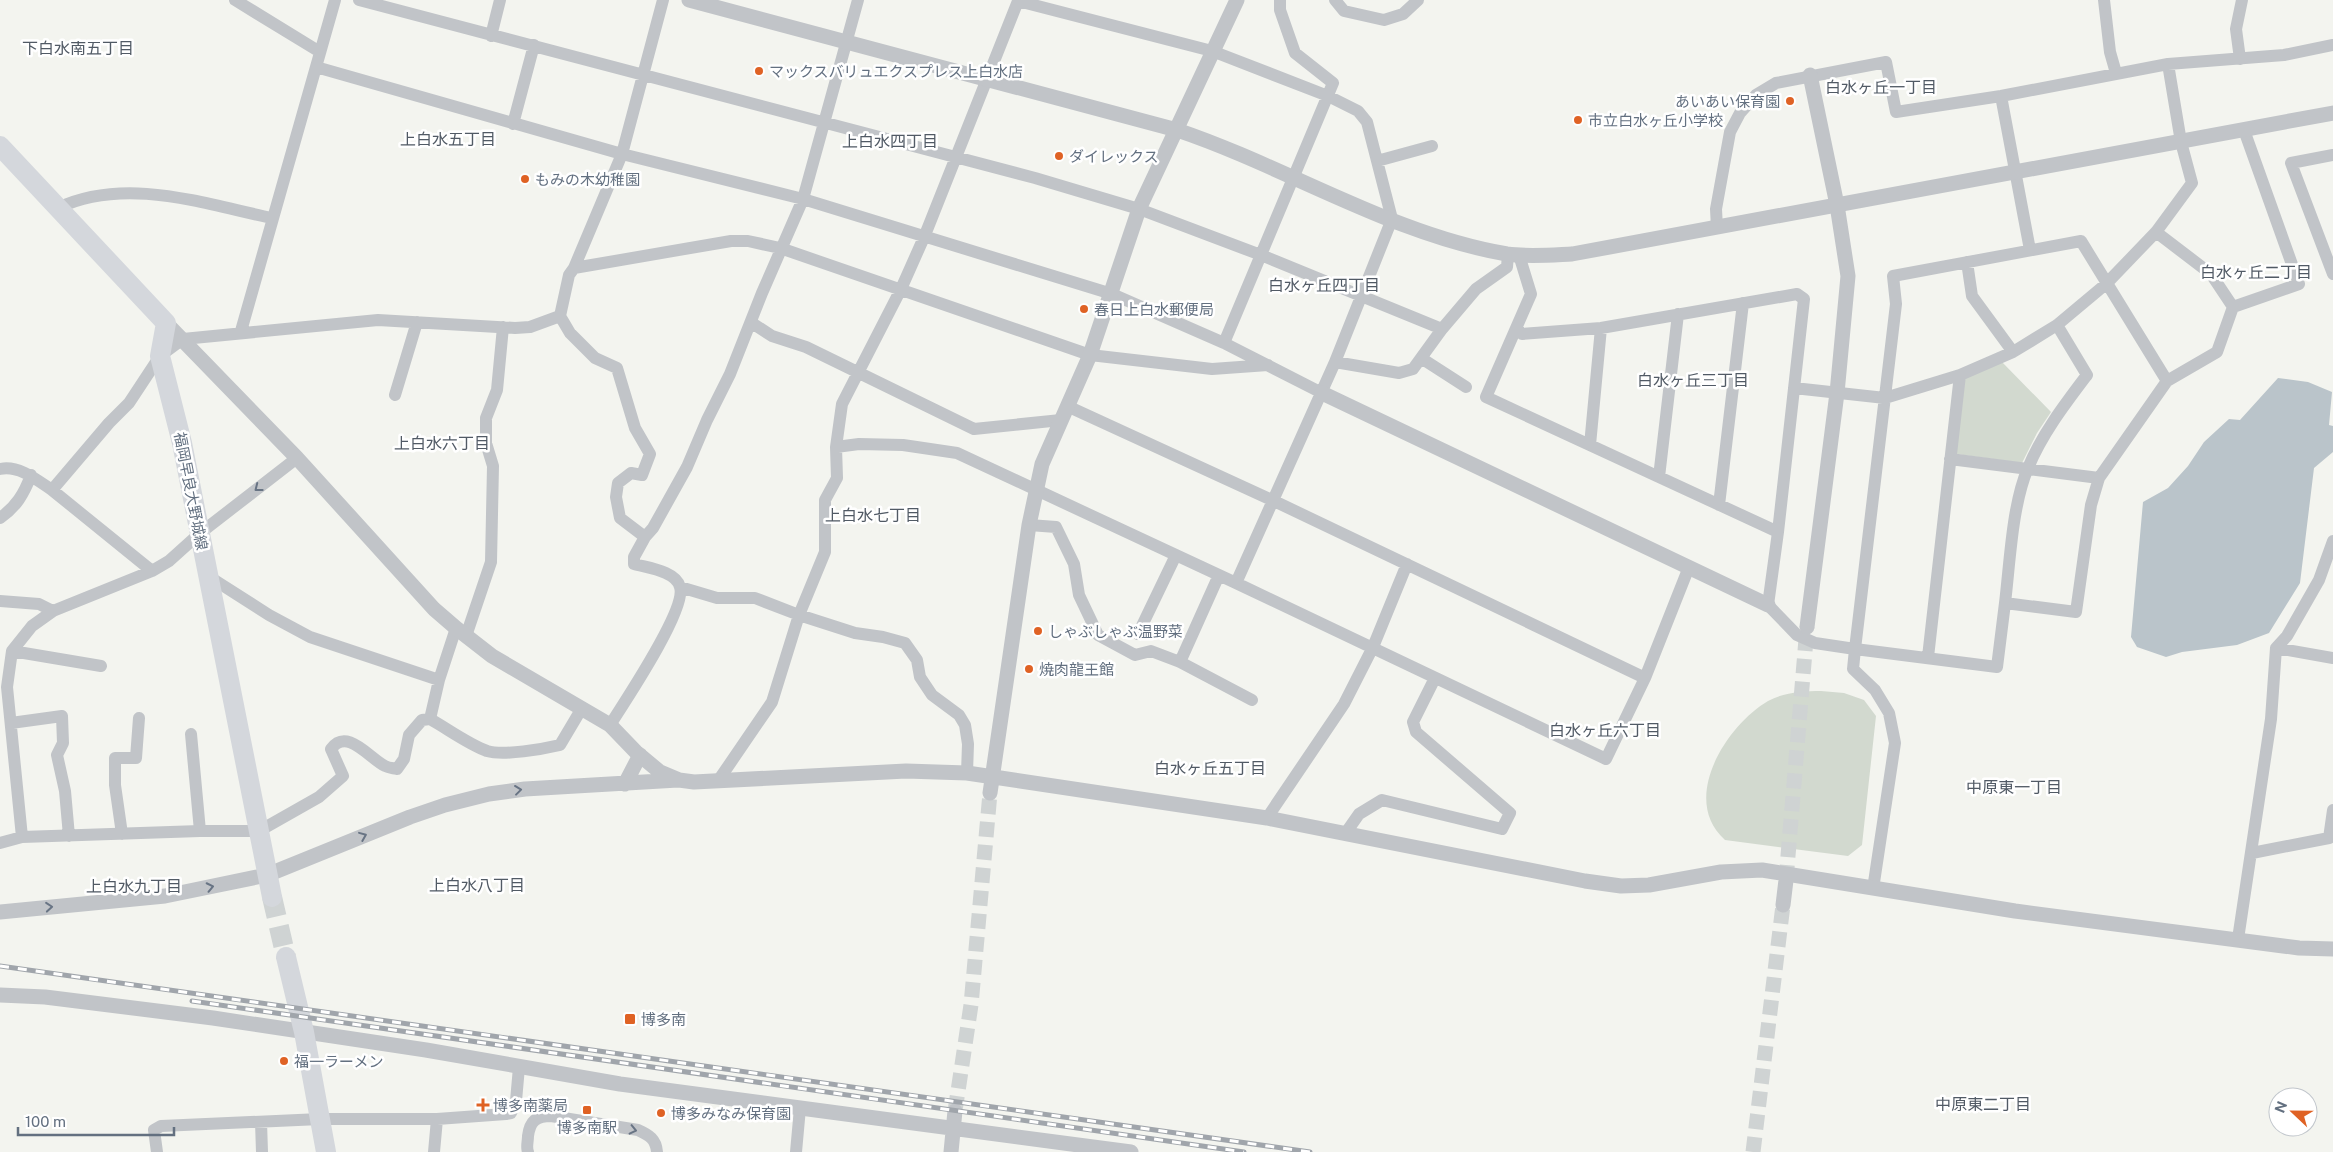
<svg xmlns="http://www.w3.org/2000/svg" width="2333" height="1152" font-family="'Public Sans','Noto Sans JP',sans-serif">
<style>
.green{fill:#d2d9cf}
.water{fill:#bac4ca}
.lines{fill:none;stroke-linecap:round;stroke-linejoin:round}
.tertiary-tunnel{stroke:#cfd3d3;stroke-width:15;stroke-dasharray:15 8;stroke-linecap:butt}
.primary-tunnel{stroke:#cfd3d3;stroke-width:20;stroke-dasharray:20 10;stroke-linecap:butt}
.minor{stroke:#c1c4c8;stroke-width:12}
.tertiary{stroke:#c1c4c8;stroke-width:15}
.primary{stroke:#d4d7dc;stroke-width:20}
.rail-casing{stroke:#a0a5ab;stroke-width:5}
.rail{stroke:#fff;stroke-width:3;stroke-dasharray:9;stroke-linecap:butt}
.oneway{stroke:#687484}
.poi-dot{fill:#df6224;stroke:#fff;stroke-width:2}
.labels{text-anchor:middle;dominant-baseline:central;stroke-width:5;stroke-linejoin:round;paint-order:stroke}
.poi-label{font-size:15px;fill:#637080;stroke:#fff;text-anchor:start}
.street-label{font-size:15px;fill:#637080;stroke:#fff}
.neighbourhood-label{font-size:16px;fill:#515a65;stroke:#fff}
</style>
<rect width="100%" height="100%" fill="#f3f4ef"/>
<path class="green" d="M 2002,362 L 2051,412 L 2037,433 L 2022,463 L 1956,454 L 1965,378 Z
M 1821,691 L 1844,693 L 1864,700 L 1876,716 L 1862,845 L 1848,856 L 1725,840 C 1679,799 1727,725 1768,701 C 1785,692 1803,691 1821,691 Z"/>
<path class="water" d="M 2278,378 L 2308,382 L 2332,392 L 2329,425 L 2333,426 L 2333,452 L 2314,468 L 2300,583 L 2269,633 L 2237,645 L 2182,652 L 2166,657 L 2137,647 L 2131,637 L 2143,502 L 2168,488 L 2188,466 L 2204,442 L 2229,419 L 2240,420 Z"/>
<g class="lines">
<path class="tertiary-tunnel" d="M 1786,880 L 1807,627
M 955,1111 L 971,1005 L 990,793
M 1753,1152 L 1783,905"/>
<path class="primary-tunnel" d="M 272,897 L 286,957"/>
<path class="minor" d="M 235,0 L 320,52
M 359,0 L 1035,178 L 1139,209 L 1261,255 L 1442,329 L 1476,289 L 1507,267 L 1508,254
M 1335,0 L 1344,11 L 1384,20 L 1403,14 L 1418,0
M 2104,0 L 2110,52 L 2116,73
M 491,36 L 500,0
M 2240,59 L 2236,29 L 2242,0
M 316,67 L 622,154 L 803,199 L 1112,294 L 1224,343 L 1322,393
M 2001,96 L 2030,250
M 513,124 L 534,45
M 2333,155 L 2291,163 L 2333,274
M 1377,161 L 1432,146
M 58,208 C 126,176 204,204 272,218
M 1717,228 L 1716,209 L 1730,132 L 1740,113 L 1756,95 L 1776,83 L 1886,62 L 1896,112 L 2001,96 L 2168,64 L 2284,55 L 2333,45
M 2156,232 L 2211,274 L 2233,307
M 1519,255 L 1531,294 L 1486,397 L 1778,532 L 1768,605 L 1797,635 L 1815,643 L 1855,649 L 1853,669 L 1875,690 L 1889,713 L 1895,743 L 1873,889
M 1967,262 L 1972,296 L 2013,352
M 574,268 L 622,154 L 663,0
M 560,316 L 570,333 L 595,358 L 617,368 L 635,428 L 650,454 L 642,475 L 631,473 L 618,483 L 616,497 L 620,518 L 645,537
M 752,323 L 772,336 L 806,347 L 974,429 L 1061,420
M 2057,325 L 2087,375 C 2065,404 2042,434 2028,468 C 2012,505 2010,562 2005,603 L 2076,612 L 2091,505 L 2099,478 L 2167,381 L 2217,352 L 2233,307 L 2299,284 L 2244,130
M 1517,329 L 1522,334 L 1601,328 L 1797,294 L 1804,299 L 1778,532
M 241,331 L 335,0
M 1224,343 L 1333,83 L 1295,53 L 1280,10 L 1280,0
M 1421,358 L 1466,387
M 1335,362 L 1399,373 L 1413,369 L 1442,329
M 1794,388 L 1885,398 L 1960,375
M 395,395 L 417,322
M 1067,406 L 1274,501 L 1645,678 L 1689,567
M 1590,445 L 1601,328
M 1950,459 L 2099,478
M 0,469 C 19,465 37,480 52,490 L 109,423 L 129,403 L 160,356 L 183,339 L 378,320 L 515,328 L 530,327 L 560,316 L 569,275 L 574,268 L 731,241 L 748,241 L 780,248 L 1090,355 L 1212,369 L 1268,365
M 1659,477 L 1678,314
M 52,490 L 152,571
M 1719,505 L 1743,303
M 0,518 C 16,507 24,494 31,475
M 1029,525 L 1056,527 L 1074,564 L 1079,595 L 1098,635 L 1135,655 L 1151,651 L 1180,662 L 1252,700
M 208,576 L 269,615 L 310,637 L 439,680
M 1236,583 L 1606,759 L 1645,678
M 680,587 L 717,598 L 755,598 L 799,615 L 855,633 L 883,637 L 905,643 L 917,660 L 920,677 L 932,695 L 959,715 L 965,725 L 968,744 L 967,773
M 0,601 L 39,604 L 53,611
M 2005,603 L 1997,667 L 1855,649 L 1896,304 L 1893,276 L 2081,241 L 2167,381
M 1138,634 L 1176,555
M 466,636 L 491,562 L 493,466 L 486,443 L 486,418 L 497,390 L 503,327
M 2276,648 L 2287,636 L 2319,580 L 2333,541
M 12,651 L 101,666
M 1928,657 L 1960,375 L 2013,352 L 2057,325 L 2106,284 L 2156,232 L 2192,183 L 2181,142 L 2168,64
M 1180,662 L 1219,575
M 430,719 C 448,729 468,744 487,751 C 504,756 543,749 560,745 L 582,708
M 11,723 L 62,716 L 63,743 L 57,755 L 65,791 L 69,836
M 610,725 C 624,703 687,609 680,587 C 676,571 648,568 634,564 L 634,557 L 645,537 L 653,528 L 687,467 L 707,420 L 730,374 L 762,293 L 803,199 L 858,0
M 191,734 L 200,831
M 718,781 L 772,702 L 799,615 L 825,552 L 825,500 L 837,478 L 836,447 L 842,404 L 901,289 L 925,235 L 1018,1 L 1212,51 L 1328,96 L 1358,111 L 1367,122 L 1392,219 L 1335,362 L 1236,583 L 957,453 L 903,445 L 859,444 L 836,447
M 1267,818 L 1344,704 L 1373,647 L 1407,564
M 122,834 L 115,785 L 115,758 L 136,758 L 139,718
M 1345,834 L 1359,814 L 1382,800 L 1502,829 L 1510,813 L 1416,732 L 1413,722 L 1435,678
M 22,837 L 7,687 L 12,651 L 32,626 L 53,611 L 152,571 L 169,561 L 199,534 L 297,458
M 0,843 L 22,837 L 200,831 L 259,831 L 319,797 L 343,776 L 331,749 C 347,727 369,758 385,766 C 389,768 393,768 397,769 L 404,759 L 409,735 L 422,720 L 430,719 L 439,680 L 456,628
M 2252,853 L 2329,838 L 2333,810
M 2238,939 L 2271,719 L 2276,648 L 2333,658
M 261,1122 L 262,1152
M 157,1152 L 154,1130 L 161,1126 L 320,1119 L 437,1119 L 506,1114 L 511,1113 L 516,1101 L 519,1067
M 434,1152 L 437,1119
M 528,1152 C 526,1147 528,1142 528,1136 C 530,1121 536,1116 551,1116 L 638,1130 C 649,1135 656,1139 657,1152
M 796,1152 L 800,1108"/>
<path class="tertiary" d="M 689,0 L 1177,130 C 1287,167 1393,235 1507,254 C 1528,257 1551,255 1572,254 L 2333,113
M 166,323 L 297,458 L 434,609 L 456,628 L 492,656 L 610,725 L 636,752 L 660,772 L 679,780 L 694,782 L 906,771 L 967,773 L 1267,818 L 1585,881 L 1621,886 L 1649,885 L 1721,872 L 1762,870 L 2015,911 L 2299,948 L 2333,949
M 1322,393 L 1768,605
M 1807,627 L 1837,393 L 1848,276 L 1837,205 L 1810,75
M 625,784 L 640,755
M 990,793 L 1029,525 L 1042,464 L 1090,355 L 1139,209 L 1237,0
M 1783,905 L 1786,880
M 0,912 L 165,896 L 267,875 L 410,817 L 445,805 L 489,794 L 525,789 L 678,780
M 0,995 L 45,997 L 213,1018 L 426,1050 L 620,1084 L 1131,1152
M 951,1152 L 955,1111"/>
<path class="primary" d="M 0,146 L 166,323 L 160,356 L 182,443 L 272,897
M 286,957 L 304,1032 L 326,1152"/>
<defs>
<path id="rail" d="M 0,966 L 1310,1152
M 192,1001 L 1244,1152"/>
</defs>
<use href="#rail" class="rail-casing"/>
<use href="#rail" class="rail"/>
</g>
<defs><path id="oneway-chevron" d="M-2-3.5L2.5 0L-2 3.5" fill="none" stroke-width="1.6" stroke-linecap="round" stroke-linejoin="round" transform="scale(1.25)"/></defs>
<g class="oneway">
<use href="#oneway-chevron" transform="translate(258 488) rotate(142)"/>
<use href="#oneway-chevron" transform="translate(518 790) rotate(-7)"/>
<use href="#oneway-chevron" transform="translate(363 836) rotate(-22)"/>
<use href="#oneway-chevron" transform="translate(210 887) rotate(-12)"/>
<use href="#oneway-chevron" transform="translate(49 907) rotate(-5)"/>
<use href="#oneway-chevron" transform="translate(633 1130) rotate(13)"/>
</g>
<g class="poi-dot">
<circle cx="759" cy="71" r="5"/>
<circle cx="1790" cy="101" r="5"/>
<circle cx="1578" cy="120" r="5"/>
<circle cx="1059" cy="156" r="5"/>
<circle cx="525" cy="179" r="5"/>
<circle cx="1084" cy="309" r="5"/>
<circle cx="1038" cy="631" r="5"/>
<circle cx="1029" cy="669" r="5"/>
<rect x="624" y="1013" width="12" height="12" rx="2.5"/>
<circle cx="284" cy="1061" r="5"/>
<path d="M480.5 1097.5h5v5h5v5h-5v5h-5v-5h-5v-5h5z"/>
<rect x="582" y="1105" width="10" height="10" rx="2.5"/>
<circle cx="661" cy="1113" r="5"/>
</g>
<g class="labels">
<g class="poi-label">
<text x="769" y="71">マックスバリュエクスプレス上白水店</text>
<text x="1780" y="101" text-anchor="end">あいあい保育園</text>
<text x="1588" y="120">市立白水ヶ丘小学校</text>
<text x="1069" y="156">ダイレックス</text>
<text x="535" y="179">もみの木幼稚園</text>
<text x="1094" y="309">春日上白水郵便局</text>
<text x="1048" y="631">しゃぶしゃぶ温野菜</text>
<text x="1039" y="669">焼肉龍王館</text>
<text x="641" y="1019">博多南</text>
<text x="294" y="1061">福一ラーメン</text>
<text x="493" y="1105">博多南薬局</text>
<text x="671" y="1113">博多みなみ保育園</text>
<text x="587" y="1127" text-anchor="middle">博多南駅</text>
</g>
<g class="street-label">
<text transform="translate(191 491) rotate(79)">福岡早良大野城線</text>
</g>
<g class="neighbourhood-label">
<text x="78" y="48">下白水南五丁目</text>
<text x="1881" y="87">白水ヶ丘一丁目</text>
<text x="448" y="139">上白水五丁目</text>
<text x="890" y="141">上白水四丁目</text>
<text x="2256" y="272">白水ヶ丘二丁目</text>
<text x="1324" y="285">白水ヶ丘四丁目</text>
<text x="1693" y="380">白水ヶ丘三丁目</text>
<text x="442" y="443">上白水六丁目</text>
<text x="873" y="515">上白水七丁目</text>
<text x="1605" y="730">白水ヶ丘六丁目</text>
<text x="1210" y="768">白水ヶ丘五丁目</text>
<text x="2014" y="787">中原東一丁目</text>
<text x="477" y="885">上白水八丁目</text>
<text x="134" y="886">上白水九丁目</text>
<text x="1983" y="1104">中原東二丁目</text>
</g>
</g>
<g transform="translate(2293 1112) rotate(292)"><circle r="24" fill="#ffffff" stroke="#c1c6cc"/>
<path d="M0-4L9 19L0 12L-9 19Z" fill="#df6224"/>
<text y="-8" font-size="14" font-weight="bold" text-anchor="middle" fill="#637080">N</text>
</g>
<path d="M18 1127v8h156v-8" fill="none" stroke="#637080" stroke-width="2.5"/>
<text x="25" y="1127" font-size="15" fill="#637080" stroke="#ffffff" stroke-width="4" paint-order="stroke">100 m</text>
</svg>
